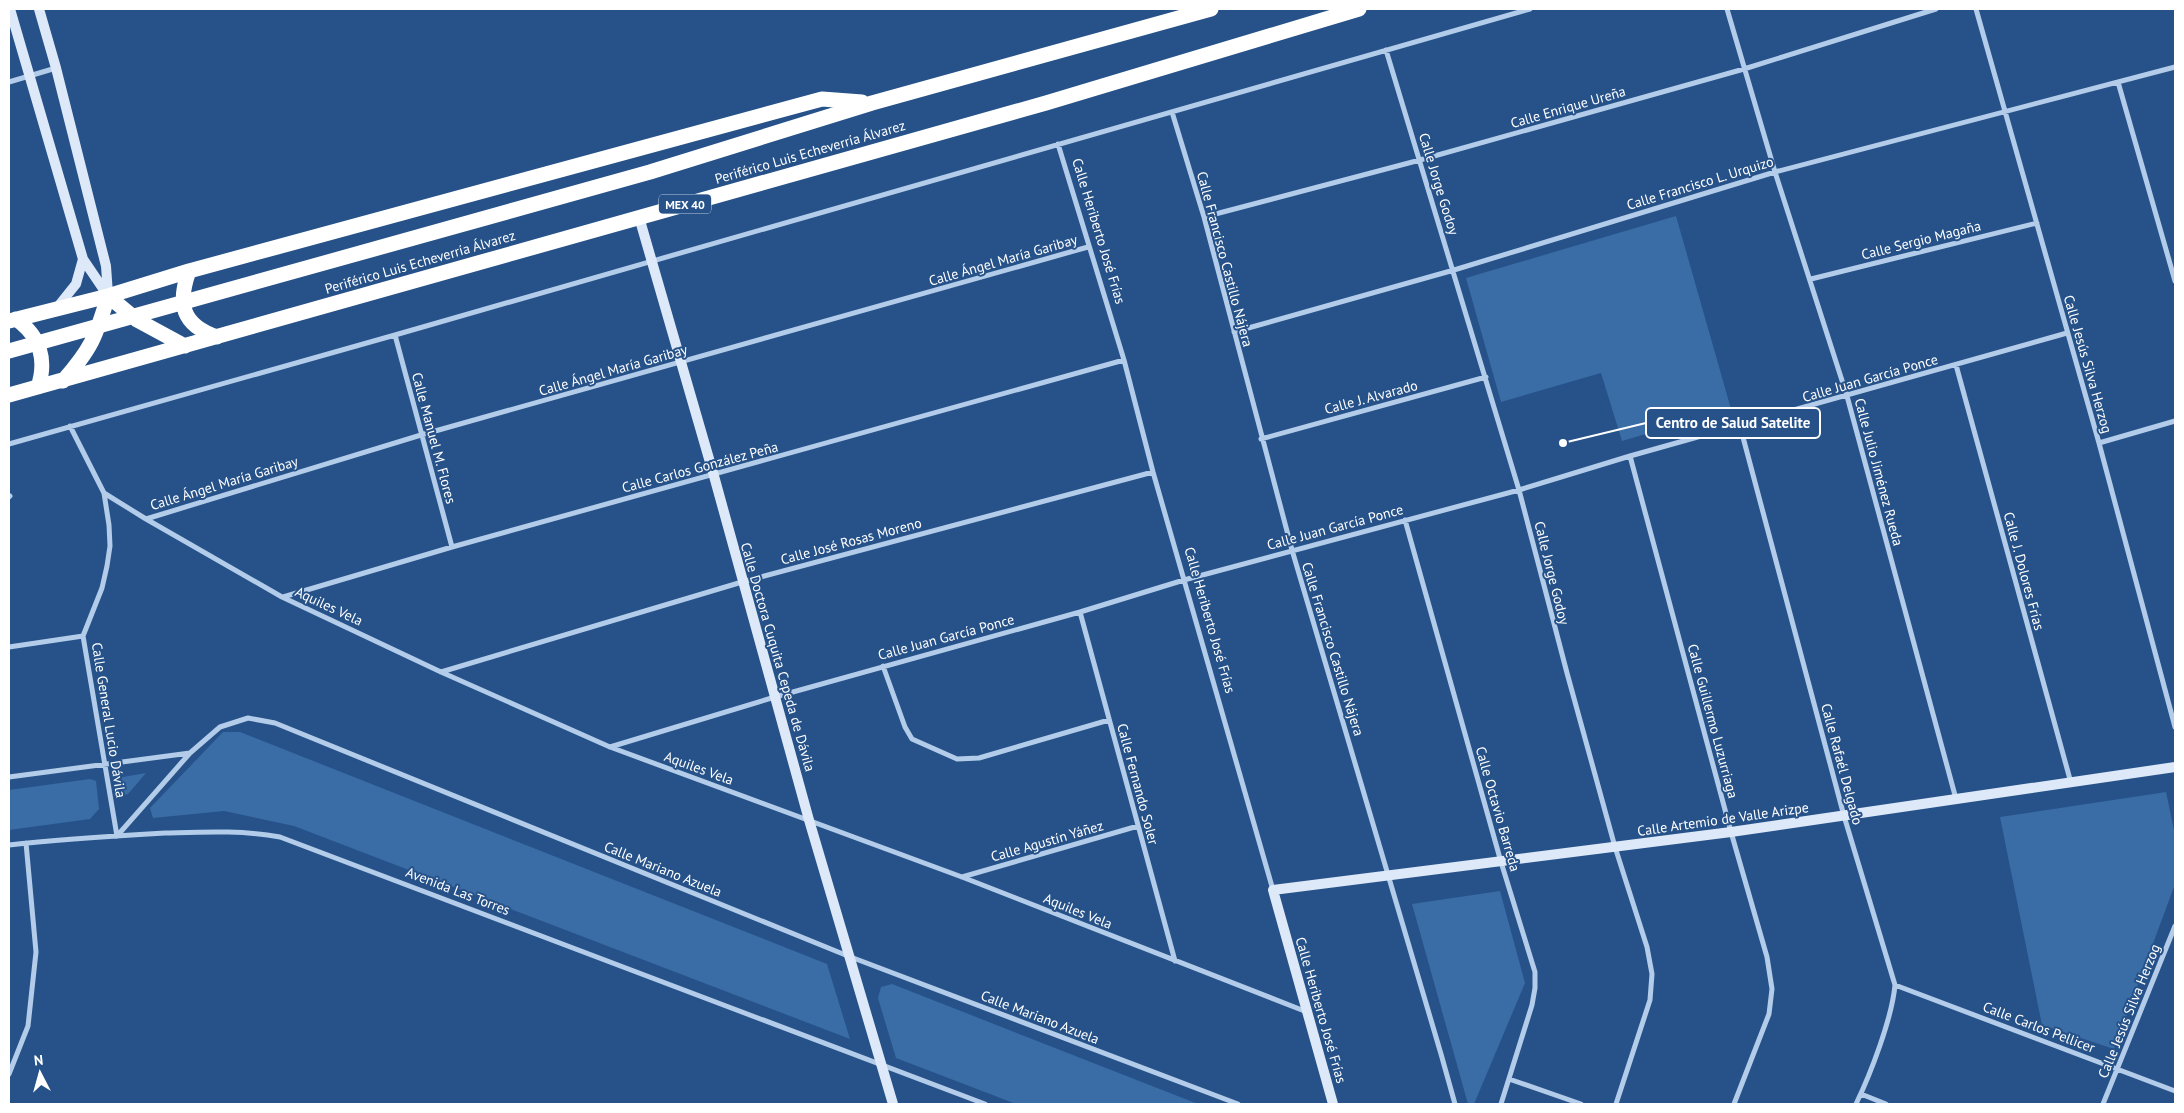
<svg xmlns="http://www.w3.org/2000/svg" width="2184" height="1113" font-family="'PT Sans',sans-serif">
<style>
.green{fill:#3a6ca6}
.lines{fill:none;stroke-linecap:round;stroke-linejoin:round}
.street{stroke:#b2cce9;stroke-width:5}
.secondary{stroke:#dde9f8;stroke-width:10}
.highway{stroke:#fff;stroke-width:15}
.labels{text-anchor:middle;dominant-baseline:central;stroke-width:4;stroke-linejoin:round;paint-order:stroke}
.shield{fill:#265289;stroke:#becbdc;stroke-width:1}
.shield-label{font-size:12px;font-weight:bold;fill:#fff}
.street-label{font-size:14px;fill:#fff;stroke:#265289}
.leader{fill:none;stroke:#fff;stroke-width:2}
.callout-dot{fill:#fff;stroke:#265289;stroke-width:2}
.callout{fill:#265289;stroke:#fff;stroke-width:2}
.callout-label{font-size:15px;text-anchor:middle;font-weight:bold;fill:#fff}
</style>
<rect width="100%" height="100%" fill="#265289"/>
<path class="green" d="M 1676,216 L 1731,409 L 1622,441 L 1601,373 L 1501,402 L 1466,278 Z
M 223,732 L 240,732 L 827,964 L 850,1039 L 294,826 L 224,811 L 153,818 L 150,808 Z
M 146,773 L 128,794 L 121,796 L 117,778 Z
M 90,779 L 96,781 L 99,809 L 90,819 L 9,830 L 9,790 Z
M 2166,792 L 2175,835 L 2175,884 L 2114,1049 L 2042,1025 L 2000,817 Z
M 1500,891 L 1525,983 L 1474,1104 L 1468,1104 L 1412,904 Z
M 892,984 L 1198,1104 L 1016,1104 L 896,1058 L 878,998 L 881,987 Z"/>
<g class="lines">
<path class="street" d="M 1727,9 L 1775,172 L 1847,396 L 1956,799
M 1976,9 L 2099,443 L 2175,727
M 1386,50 L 1519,490 L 1567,673 L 1615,847 L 1647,947 L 1652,974 L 1650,1000 L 1616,1104
M 9,82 L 56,68
M 2118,82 L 2175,281
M 1172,112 L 1204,217 L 1292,550 L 1441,1054 L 1455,1104
M 1058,144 L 1124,360 L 1153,472 L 1273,890
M 1204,217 L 1420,160 L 1744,69 L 1936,9
M 1811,279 L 2037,223
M 1234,332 L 1454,270 L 1775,172 L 2175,67
M 395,335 L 452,547
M 1956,365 L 2071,783
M 70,426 L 104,493 L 109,525 L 110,546 L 107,566 L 102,588 L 83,636 L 117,836
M 1740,426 L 1844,816 L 1895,985 C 1892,1018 1871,1073 1856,1104
M 1261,439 L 1486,377
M 2099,443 L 2175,421
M 9,444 L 395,335 L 1530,9
M 1630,456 L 1731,832 L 1767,957 L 1772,989 L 1769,1014 L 1734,1104
M 104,493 L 146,519 L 282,597 L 441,672 L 610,747 L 962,877 L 1307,1012
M 9,497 L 10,496
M 146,519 L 421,435 L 1088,247
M 1405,520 L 1501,862 L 1535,972 L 1535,988 L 1532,1005 L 1501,1104
M 283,597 L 452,547 L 1124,360
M 1080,612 L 1175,961
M 9,647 L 83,636
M 883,666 L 905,727 L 912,739 L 957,759 L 979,758 L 1109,720
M 441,672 L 742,582 L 1153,472
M 610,747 L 775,697 L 1080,612 L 1184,580 L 1519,490 L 1630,456 L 2067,333
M 9,777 L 190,753
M 117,836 L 190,753 L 220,727 L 248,718 L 275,723 L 848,956 L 1238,1104
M 9,845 C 61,839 113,836 165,833 C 204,832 241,830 280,837 L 985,1104
M 962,877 L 1138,826
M 1895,985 L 2175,1091
M 9,1074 L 28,1026 L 36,952 L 26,843
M 1509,1079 L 1581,1104
M 1861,1094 L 1886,1104
M 2103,1104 L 2175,926"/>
<path class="secondary" d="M 10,9 L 83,259 L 108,296
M 39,9 L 56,68 L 106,266 L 108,294
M 639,217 L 714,476 L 809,820 L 893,1104
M 56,309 L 76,284 L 83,259
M 1333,1104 L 1273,890 L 1731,832 L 2175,767"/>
<path class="highway" d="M 189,271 C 177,304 182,325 217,337
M 108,296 L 137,320 L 185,346
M 16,319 C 40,336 47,360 38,387
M 9,321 L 108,296 L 189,271 L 822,99 L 862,102
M 9,351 L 650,172 L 872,103 L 1211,9
M 63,381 C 91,349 96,337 108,296
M 9,395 L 1046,103 L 1359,9"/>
</g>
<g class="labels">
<rect class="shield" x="659" y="194.5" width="52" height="19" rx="4"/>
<g class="shield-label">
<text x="685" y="204">MEX 40</text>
</g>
<g class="street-label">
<text transform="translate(1568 107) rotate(-16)">Calle Enrique Ureña</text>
<text transform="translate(810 152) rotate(-16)">Periférico Luis Echeverría Álvarez</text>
<text transform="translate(1700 183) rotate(-17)">Calle Francisco L. Urquizo</text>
<text transform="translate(1439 184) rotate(73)">Calle Jorge Godoy</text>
<text transform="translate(1099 231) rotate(73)">Calle Heriberto José Frías</text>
<text transform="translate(1921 240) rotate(-14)">Calle Sergio Magaña</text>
<text transform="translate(1225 259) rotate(75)">Calle Francisco Castillo Nájera</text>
<text transform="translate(1003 260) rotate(-16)">Calle Ángel María Garibay</text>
<text transform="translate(420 262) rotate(-16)">Periférico Luis Echeverría Álvarez</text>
<text transform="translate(2088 364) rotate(74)">Calle Jesús Silva Herzog</text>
<text transform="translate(613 370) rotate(-16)">Calle Ángel María Garibay</text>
<text transform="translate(1870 378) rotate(-16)">Calle Juan García Ponce</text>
<text transform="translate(1371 397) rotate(-15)">Calle J. Alvarado</text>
<text transform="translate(434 438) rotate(75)">Calle Manuel M. Flores</text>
<text transform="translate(700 467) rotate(-15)">Calle Carlos González Peña</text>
<text transform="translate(1879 472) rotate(75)">Calle Julio Jiménez Rueda</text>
<text transform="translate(224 483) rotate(-17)">Calle Ángel María Garibay</text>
<text transform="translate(1335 527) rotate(-15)">Calle Juan García Ponce</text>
<text transform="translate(851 541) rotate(-15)">Calle José Rosas Moreno</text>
<text transform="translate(2024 571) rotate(75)">Calle J. Dolores Frías</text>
<text transform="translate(1552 573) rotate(76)">Calle Jorge Godoy</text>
<text transform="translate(329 606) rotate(25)">Aquiles Vela</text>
<text transform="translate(1210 620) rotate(74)">Calle Heriberto José Frías</text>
<text transform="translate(946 637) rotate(-15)">Calle Juan García Ponce</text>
<text transform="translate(1333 649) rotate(73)">Calle Francisco Castillo Nájera</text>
<text transform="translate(778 657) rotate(74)">Calle Doctora Cuquita Cepeda de Dávila</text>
<text transform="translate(109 720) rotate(81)">Calle General Lucio Dávila</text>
<text transform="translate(1713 721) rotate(75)">Calle Guillermo Luzurriaga</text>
<text transform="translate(1842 764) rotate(75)">Calle Rafaél Delgado</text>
<text transform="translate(699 768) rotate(20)">Aquiles Vela</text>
<text transform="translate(1138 784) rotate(75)">Calle Fernando Soler</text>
<text transform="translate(1498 809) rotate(74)">Calle Octavio Barreda</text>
<text transform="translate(1723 819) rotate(-8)">Calle Artemio de Valle Arizpe</text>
<text transform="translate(1047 841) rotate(-16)">Calle Agustín Yáñez</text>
<text transform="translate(663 869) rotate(22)">Calle Mariano Azuela</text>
<text transform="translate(458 891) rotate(21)">Avenida Las Torres</text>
<text transform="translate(1078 911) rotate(22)">Aquiles Vela</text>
<text transform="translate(1321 1010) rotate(74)">Calle Heriberto José Frías</text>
<text transform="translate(2129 1011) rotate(-68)">Calle Jesús Silva Herzog</text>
<text transform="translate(1040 1017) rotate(21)">Calle Mariano Azuela</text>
<text transform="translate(2039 1027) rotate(21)">Calle Carlos Pellicer</text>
</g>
</g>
<path class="leader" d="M1563 443L1646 423"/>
<circle class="callout-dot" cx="1563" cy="443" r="5"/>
<rect class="callout" x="1646" y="408" width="174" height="30" rx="5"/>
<g class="callout-label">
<text x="1733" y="428">Centro de Salud Satelite</text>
</g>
<rect width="2184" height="1113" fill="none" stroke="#ffffff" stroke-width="20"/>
<g transform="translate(40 1073) rotate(354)" stroke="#265289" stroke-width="4" paint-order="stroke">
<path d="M0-4L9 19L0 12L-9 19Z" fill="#ffffff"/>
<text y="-8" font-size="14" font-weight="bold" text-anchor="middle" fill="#ffffff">N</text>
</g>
</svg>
